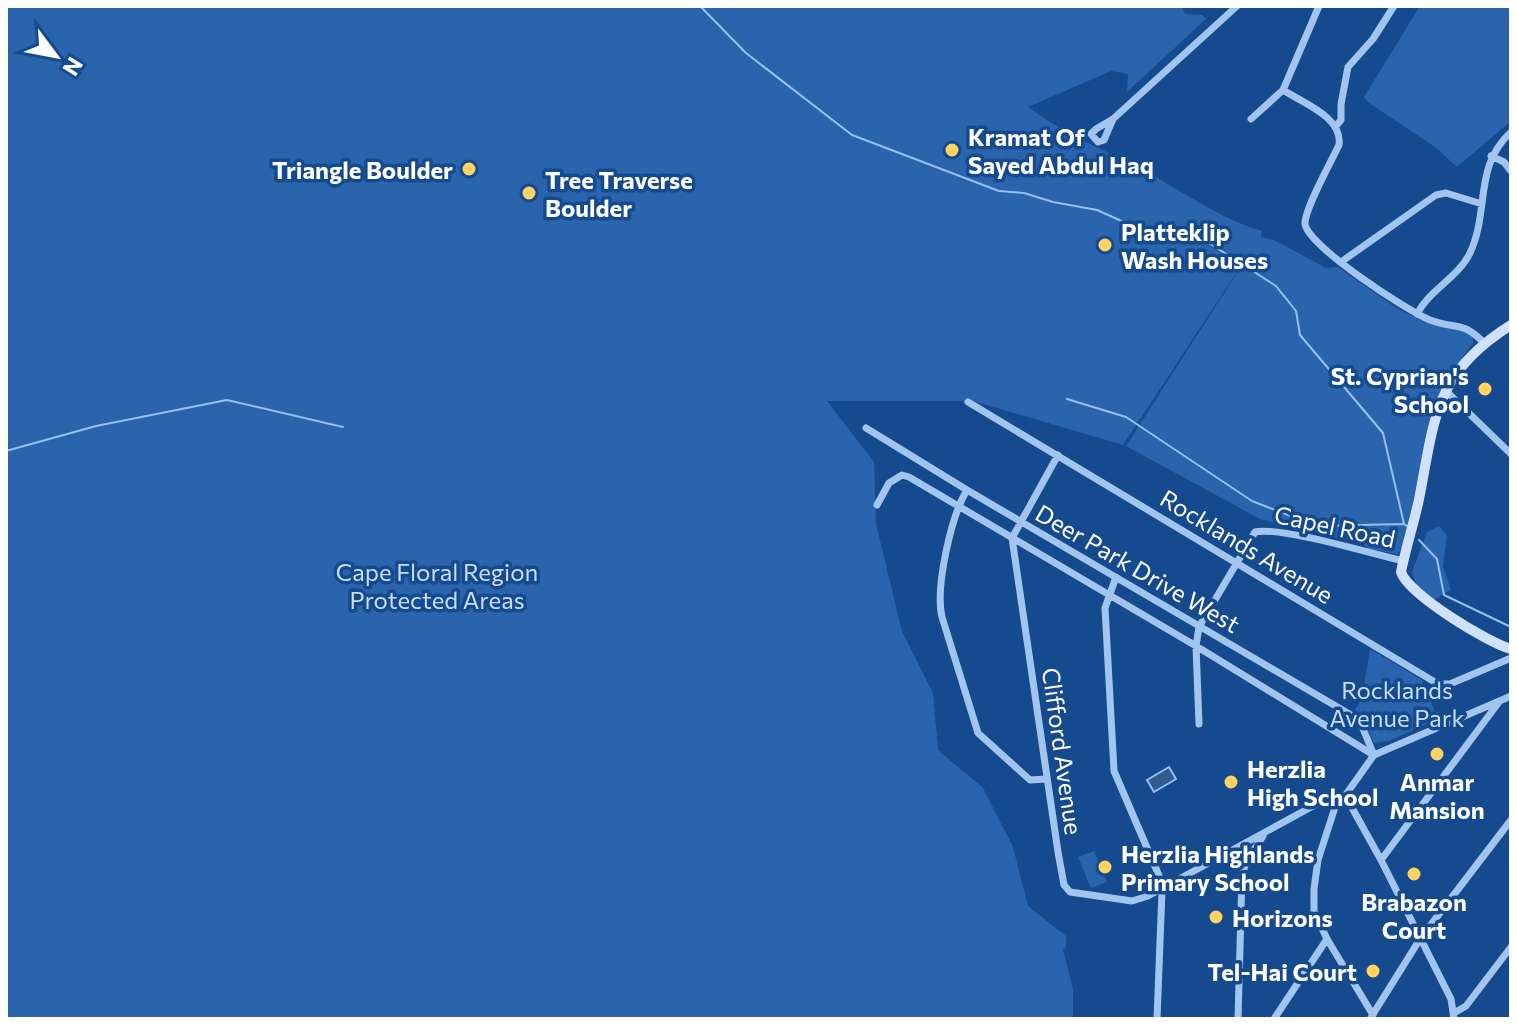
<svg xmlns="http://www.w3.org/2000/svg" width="1517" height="1025" font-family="Commissioner,sans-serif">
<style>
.green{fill:#2964ad}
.water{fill:#345b8d;stroke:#94c0f2;stroke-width:2}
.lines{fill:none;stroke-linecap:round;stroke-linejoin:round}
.stream{stroke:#94c0f2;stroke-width:2}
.street{stroke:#a2c5f0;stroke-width:7}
.secondary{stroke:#d0e2fb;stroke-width:10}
.poi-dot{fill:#ffd261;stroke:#164a8e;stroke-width:3}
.labels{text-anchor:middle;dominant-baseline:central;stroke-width:7;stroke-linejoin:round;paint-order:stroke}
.poi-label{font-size:24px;font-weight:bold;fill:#fff;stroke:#164a8e;text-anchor:start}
.street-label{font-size:24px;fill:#fff;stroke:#164a8e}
.park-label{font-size:24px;fill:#c8dffb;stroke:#164a8e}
</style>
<rect width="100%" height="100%" fill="#164a8e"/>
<path class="green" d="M 6,6 L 1182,6 L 1185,14 L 1202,15 L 1206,19 L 1127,92 L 1128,74 L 1111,71 L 1028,107 C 1067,136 1110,152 1152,175 C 1188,195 1223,220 1262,231 L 1261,237 L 1274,240 L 1326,268 L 1338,267 L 1396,308 L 1421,320 L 1465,330 L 1473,338 L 1473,343 L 1445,382 L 1433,409 L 1403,547 L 1397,554 L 1369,549 L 1363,544 L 1260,519 L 1126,446 L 1260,237 L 1123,445 L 973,401 L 827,401 L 874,462 L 876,524 L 902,631 L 933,693 L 938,750 L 983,788 L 1013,847 L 1028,906 L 1066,936 L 1066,947 L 1063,950 L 1073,989 L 1073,1019 L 6,1019 Z
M 1420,6 L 1511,6 L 1511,121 L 1457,167 L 1435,147 L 1369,103 L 1364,97 Z
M 1439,526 L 1447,535 L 1443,567 L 1451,590 L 1433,600 L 1418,590 L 1412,572 L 1427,532 Z
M 1370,649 L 1422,680 L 1438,719 L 1389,741 L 1374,743 L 1362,716 L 1355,710 L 1368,688 L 1364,685 Z
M 1094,851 L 1107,882 L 1091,888 L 1078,857 Z"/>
<path class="water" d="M 1169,767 L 1176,779 L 1154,792 L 1147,780 Z"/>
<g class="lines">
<path class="stream" d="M 700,6 L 746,53 L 852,135 L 999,191 L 1024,193 L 1053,202 L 1097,210 L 1155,236 L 1195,234 L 1276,286 L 1296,311 L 1300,335 L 1383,433 L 1404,524 L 1407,526
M 1067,399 L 1126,417 L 1252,501 L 1316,526 L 1404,524
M 6,451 L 96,426 L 227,400 L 343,427
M 1419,540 L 1437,559 L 1444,595 L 1511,627"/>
<path class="street" d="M 1283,90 C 1303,103 1343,117 1339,145 C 1332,160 1304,210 1305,224 C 1308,246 1407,311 1430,320 C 1456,330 1462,320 1484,343
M 1113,119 L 1237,6
M 1113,119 L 1104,140 L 1098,142 L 1091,134 L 1096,129 Z
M 1251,119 L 1283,90 L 1319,6
M 1336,126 L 1341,120 L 1341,104 L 1348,67 L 1373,39 L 1394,6
M 1491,156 L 1504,162 L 1511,171
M 1341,262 L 1436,195 L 1446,193 L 1482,204
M 1417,314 C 1429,290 1458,278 1470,253 C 1490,210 1473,167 1511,132
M 1445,390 L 1511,454
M 968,402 L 1438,684 L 1450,684 L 1511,658
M 866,428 L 967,490 L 1351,715 L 1361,724 L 1374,755
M 1058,455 L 1012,538 L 1058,852 L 1064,885 L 1070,892 L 1132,901 L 1148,896 L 1324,800 L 1342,800 L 1374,755 L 1511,696
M 967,490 C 951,516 935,588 942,617 L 978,733 L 1030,780 L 1046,779
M 877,505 L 889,483 L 902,475 L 909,477 L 1196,646 L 1372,754
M 1116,577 L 1105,608 L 1114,771 L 1160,878 L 1162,891 L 1157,1019
M 1199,724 L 1196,646 L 1199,627 L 1255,532 C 1280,526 1373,554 1403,561
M 1346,797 L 1381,860 L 1451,999 L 1454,1019
M 1337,801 L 1318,860 L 1314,889 L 1314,911 L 1327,939 L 1373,1015
M 1381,860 L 1499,702
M 1454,1013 L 1466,1006 L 1511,947
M 1238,1019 L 1242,876 L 1246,862 L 1263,836
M 1274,1019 L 1327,939
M 1370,1019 L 1420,939 L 1511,820"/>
<path class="secondary" d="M 1511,325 C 1434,373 1435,418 1419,499 C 1414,523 1406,547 1401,572 C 1408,594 1488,643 1511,649"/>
</g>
<g class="poi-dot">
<circle cx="952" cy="150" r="8"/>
<circle cx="469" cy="169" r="8"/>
<circle cx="529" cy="193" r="8"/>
<circle cx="1105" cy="245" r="8"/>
<circle cx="1485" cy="389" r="8"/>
<circle cx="1437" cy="754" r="8"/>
<circle cx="1231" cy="782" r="8"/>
<circle cx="1105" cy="867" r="8"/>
<circle cx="1414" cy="874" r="8"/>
<circle cx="1216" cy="917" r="8"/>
<circle cx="1373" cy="971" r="8"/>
</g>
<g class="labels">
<g class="poi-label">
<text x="968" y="136">Kramat Of<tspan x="968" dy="28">Sayed Abdul Haq</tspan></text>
<text x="453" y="169" text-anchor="end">Triangle Boulder</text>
<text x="545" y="179">Tree Traverse<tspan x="545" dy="28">Boulder</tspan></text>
<text x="1121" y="231">Platteklip<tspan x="1121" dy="28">Wash Houses</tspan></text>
<text x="1469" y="375" text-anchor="end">St. Cyprian's<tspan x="1469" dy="28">School</tspan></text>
<text x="1247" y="768">Herzlia<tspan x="1247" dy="28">High School</tspan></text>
<text x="1437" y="781" text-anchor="middle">Anmar<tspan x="1437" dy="28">Mansion</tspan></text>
<text x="1121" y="853">Herzlia Highlands<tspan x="1121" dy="28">Primary School</tspan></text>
<text x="1414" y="901" text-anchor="middle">Brabazon<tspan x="1414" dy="28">Court</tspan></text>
<text x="1232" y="917">Horizons</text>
<text x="1357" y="971" text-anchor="end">Tel-Hai Court</text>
</g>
<g class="street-label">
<text transform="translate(1335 526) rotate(12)">Capel Road</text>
<text transform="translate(1247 546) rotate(31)">Rocklands Avenue</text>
<text transform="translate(1138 568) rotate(30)">Deer Park Drive West</text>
<text transform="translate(1063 751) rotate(82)">Clifford Avenue</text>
</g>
<g class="park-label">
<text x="437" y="571">Cape Floral Region<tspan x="437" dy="28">Protected Areas</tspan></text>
<text x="1397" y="689">Rocklands<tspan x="1397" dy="28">Avenue Park</tspan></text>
</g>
</g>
<rect width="1517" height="1025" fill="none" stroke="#ffffff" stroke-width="16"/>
<g transform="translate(56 56) rotate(122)" stroke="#164a8e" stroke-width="6" paint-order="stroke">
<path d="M0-6L14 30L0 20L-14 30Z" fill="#ffffff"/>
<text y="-12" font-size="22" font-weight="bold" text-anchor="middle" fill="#ffffff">N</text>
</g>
</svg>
